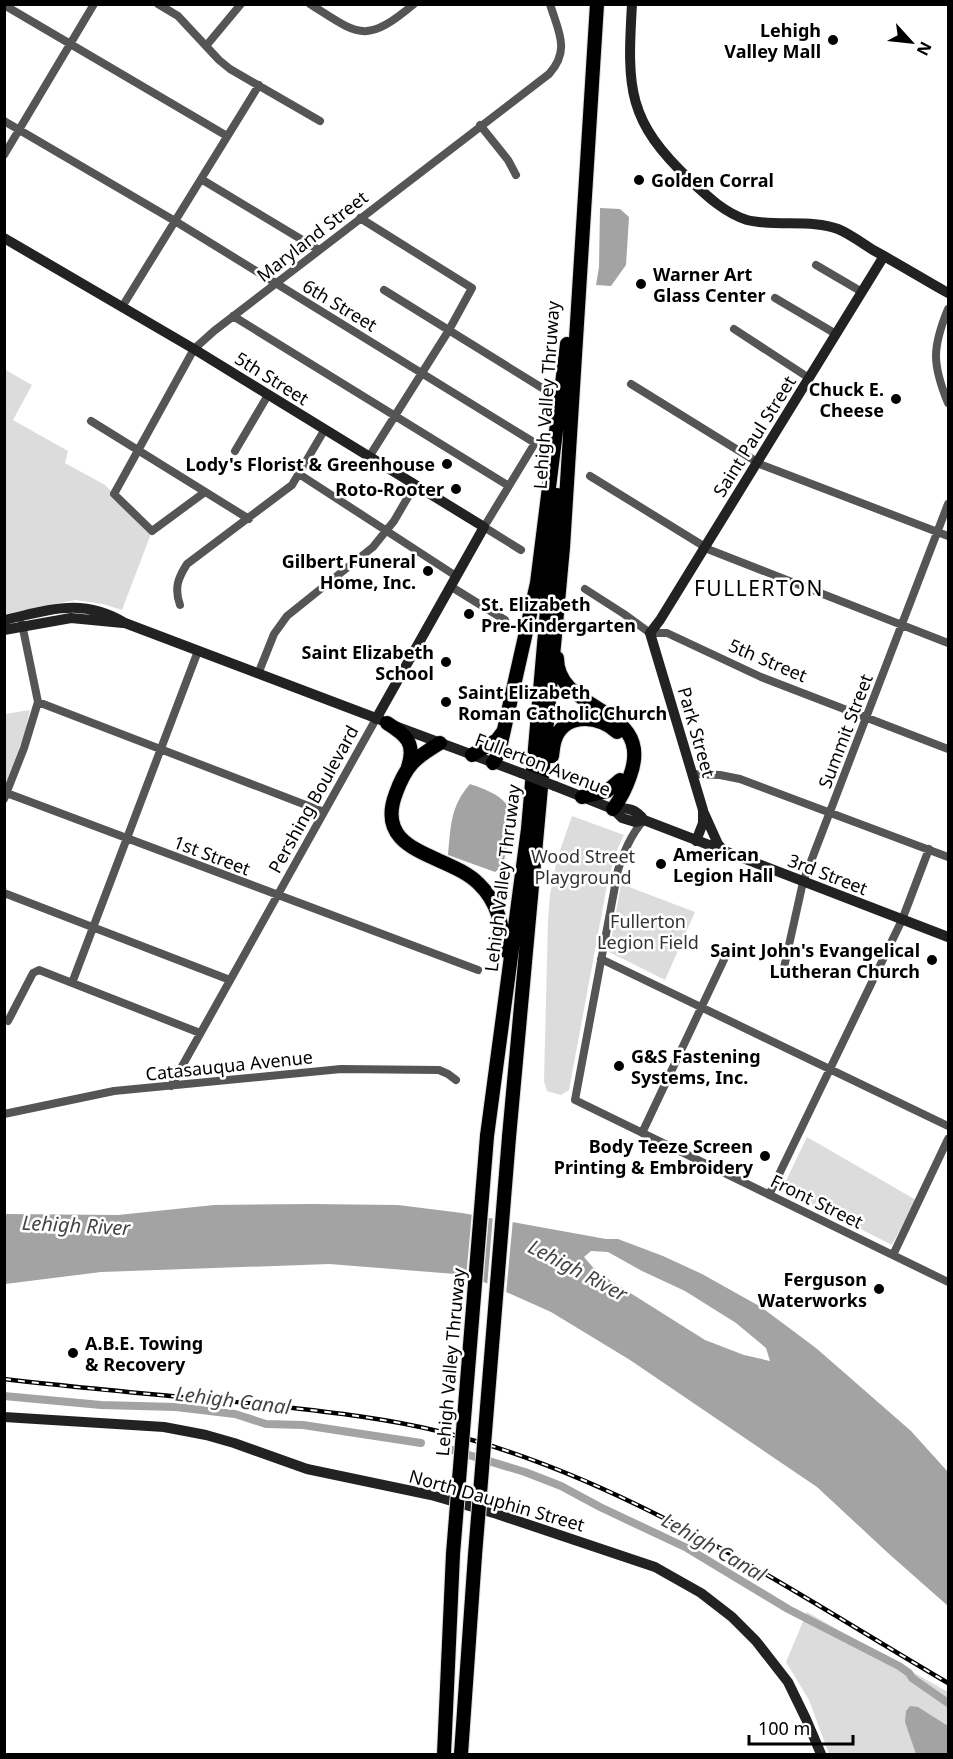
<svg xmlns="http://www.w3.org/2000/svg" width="953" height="1759" font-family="'Noto Sans',sans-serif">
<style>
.green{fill:#dcdcdc}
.water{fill:#a3a3a3;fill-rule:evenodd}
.pier{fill:#fff}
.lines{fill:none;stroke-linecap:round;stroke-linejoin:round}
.canal{stroke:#a3a3a3;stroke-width:8}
.highway-casing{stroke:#dbdbdb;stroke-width:16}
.street{stroke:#555;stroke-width:8}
.secondary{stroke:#222;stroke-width:10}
.highway{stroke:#000;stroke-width:14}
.rail-casing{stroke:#000;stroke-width:4.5}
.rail{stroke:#fff;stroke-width:2;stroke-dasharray:7;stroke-linecap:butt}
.highway-bridge-casing{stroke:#dbdbdb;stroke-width:16;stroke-linecap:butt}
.secondary-bridge{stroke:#222;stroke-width:10}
.highway-bridge{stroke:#000;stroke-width:14}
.poi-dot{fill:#000;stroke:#fff;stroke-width:2}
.labels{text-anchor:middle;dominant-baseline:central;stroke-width:5;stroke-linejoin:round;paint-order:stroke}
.poi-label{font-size:18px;font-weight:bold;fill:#000;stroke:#fff;text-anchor:end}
.street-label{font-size:18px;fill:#000;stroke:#fff}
.park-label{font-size:18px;fill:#333;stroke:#fff}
.water-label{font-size:20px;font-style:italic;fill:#444;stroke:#fff}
.quarter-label{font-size:21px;letter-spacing:1.5px;fill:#000;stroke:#fff}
</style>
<rect width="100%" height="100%" fill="#fff"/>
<path class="green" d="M 4,369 L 32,385 L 13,420 L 68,451 L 65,463 L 105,485 L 152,531 L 122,610 L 103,604 L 76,600 L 5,614 Z
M 30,710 L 25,732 L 5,786 L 5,714 Z
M 572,816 L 624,835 L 616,852 L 608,880 L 569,1090 L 561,1095 L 547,1091 L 544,1081 L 548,920 L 550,895 L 557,859 Z
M 621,884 L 695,912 L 665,980 L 609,952 Z
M 807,1137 L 916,1200 L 892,1245 L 782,1189 Z
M 807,1612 L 948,1692 L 948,1754 L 829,1754 L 809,1700 L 786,1662 Z"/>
<path class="water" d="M 600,208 L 620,209 L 629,217 L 626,265 L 611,286 L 596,285 L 599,267 Z
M 470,784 C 484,789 507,796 511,814 C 513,822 505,855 503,866 L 495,872 L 448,855 C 451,826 450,807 470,784 Z
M 311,1204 L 398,1205 L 462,1213 L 606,1239 L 618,1239 L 663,1256 L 702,1274 L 761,1307 L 816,1348 L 911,1431 L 948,1472 L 948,1606 L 888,1553 L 817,1487 L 630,1360 L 551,1312 L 468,1275 L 329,1264 L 101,1272 L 5,1284 L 4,1214 L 118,1215 L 214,1205 ZM 591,1251 L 608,1252 L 642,1271 L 685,1291 L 736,1323 L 766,1348 L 770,1361 L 744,1355 L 705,1340 L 597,1272 L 584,1257 Z
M 910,1706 L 918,1707 L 948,1726 L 948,1754 L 916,1754 L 905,1722 L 906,1711 Z"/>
<path class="pier" d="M 472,1212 L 489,1215 L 483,1285 L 466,1278 Z
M 493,1215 L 513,1219 L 506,1295 L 487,1287 Z"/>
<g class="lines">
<path class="canal" d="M 4,1396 L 101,1405 L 176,1407 L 235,1414 L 266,1424 L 303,1425 L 421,1443
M 449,1449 L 525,1472 L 561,1486 L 600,1507 L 687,1548 L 788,1609 L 899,1666 L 909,1673 L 912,1678 L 948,1703"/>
<defs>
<path id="highway" d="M 557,658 C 557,714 656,706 630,776 C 626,788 621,798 613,809
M 387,723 C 406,735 416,743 408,767
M 440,743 C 415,758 406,765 396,793 C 372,855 449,853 479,884 C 498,902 502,926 506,951
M 472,755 L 497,740 L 503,732
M 552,756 C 553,750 553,743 556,737 C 567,712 601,716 617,732
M 493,763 L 499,752 L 537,583 L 567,344
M 582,797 L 607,791 L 620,780
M 487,1136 L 528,829 L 557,495
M 509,1137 L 563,547 L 597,4
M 444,1754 L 453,1554
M 461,1754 L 475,1555"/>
</defs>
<use href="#highway" class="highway-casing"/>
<path class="street" d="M 158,4 L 178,16 L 219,60 L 230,69 L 320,121
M 310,4 C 359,35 365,45 414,4
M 4,5 L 227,136
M 206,46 L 241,4
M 4,121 L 175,221 L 535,443 L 484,527 L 521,550
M 480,125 L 508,160 L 516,175
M 4,155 L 94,4
M 201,179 L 319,250
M 360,218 L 472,288 L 449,330 L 369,457
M 816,265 L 862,292
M 384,290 L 547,391
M 775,298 L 836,334
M 122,307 L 259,85
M 948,309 C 932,348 932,364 948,403
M 233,316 L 509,486
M 734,329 L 809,378
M 631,384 L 762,465 L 948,536
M 91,421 L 249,519
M 235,451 L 268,395
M 299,474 L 456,576
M 590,476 L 710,550 L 948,643
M 205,492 L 152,531 L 114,494 L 194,349 L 214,331 L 549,74 C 571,50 558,31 550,4
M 450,586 L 505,620
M 585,589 L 624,614 L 650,633 L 667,633 L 761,677 L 948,749
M 180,605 C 174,588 178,578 187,564 L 292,485 L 325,429
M 258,674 L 274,634 L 287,616 L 373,547 L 394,521 L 415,485
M 38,702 L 324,812
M 693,774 L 720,775 L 740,779 L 948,857
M 4,792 L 478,970
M 4,799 L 24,748 L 38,702 L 22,624
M 644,820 C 631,834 624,852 618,870 L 575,1100 L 948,1282
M 4,893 L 230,980
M 601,959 L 948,1126
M 783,972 L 803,882 L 948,504
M 72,983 L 198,651
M 8,1021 L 33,973 L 39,970 L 200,1033
M 171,1086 L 376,719
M 4,1114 L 114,1091 L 341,1069 L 439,1070 L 448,1074 L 456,1080
M 642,1133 L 728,951
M 769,1195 L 902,920 L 929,849
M 893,1255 L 948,1139"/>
<path class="secondary" d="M 632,4 C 627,89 627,121 691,181 C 708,197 725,213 747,220 C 774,227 813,219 838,229 C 850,234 862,243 873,250 C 899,264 923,279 948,293
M 4,238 L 194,349 L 484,527 L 376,719
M 4,620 C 50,610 82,597 125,623 L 381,720
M 4,630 L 71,618 L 123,623
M 395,726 L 521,773
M 555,786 L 613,809 L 622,818 L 635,822 L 644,820
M 613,809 C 627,807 636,809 644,820 L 948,937
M 704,813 L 718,844 L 725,852
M 696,841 L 703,823 L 703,810 L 650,633 L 660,620 L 884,256
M 4,1417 L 164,1427 L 206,1435 L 234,1443 L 307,1469 L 431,1495 L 497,1514 L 655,1567 L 701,1593 L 732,1617 L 756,1641 L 788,1682 L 806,1719 L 821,1754"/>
<use href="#highway" class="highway"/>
<defs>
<path id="rail" d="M 4,1379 C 88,1389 173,1396 257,1404 C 319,1411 381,1417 442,1432 C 625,1477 788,1589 948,1683"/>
</defs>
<use href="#rail" class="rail-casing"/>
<use href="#rail" class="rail"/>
<defs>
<path id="highway-bridge" d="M 453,1554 L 487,1136
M 475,1555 L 509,1137"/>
</defs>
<use href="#highway-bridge" class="highway-bridge-casing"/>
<path class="secondary-bridge" d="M 521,773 L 555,786"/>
<use href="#highway-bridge" class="highway-bridge"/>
</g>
<g class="poi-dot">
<circle cx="833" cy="40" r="6"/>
<circle cx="639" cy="180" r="6"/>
<circle cx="641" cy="284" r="6"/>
<circle cx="896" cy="399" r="6"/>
<circle cx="447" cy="464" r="6"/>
<circle cx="456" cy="489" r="6"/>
<circle cx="428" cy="571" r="6"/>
<circle cx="469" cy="614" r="6"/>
<circle cx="446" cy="662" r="6"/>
<circle cx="446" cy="702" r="6"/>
<circle cx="661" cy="864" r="6"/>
<circle cx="932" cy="960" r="6"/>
<circle cx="619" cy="1066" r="6"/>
<circle cx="765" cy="1156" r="6"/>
<circle cx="879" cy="1289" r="6"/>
<circle cx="73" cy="1353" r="6"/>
</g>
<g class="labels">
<g class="poi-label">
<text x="821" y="30">Lehigh<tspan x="821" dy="21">Valley Mall</tspan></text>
<text x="651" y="180" text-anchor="start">Golden Corral</text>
<text x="653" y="274" text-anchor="start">Warner Art<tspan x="653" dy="21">Glass Center</tspan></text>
<text x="884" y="389">Chuck E.<tspan x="884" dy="21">Cheese</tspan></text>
<text x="435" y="464">Lody's Florist &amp; Greenhouse</text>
<text x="444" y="489">Roto-Rooter</text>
<text x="416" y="561">Gilbert Funeral<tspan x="416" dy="21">Home, Inc.</tspan></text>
<text x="481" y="604" text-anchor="start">St. Elizabeth<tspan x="481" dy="21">Pre-Kindergarten</tspan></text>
<text x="434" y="652">Saint Elizabeth<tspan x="434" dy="21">School</tspan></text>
<text x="458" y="692" text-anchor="start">Saint Elizabeth<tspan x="458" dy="21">Roman Catholic Church</tspan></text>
<text x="673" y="854" text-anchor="start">American<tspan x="673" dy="21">Legion Hall</tspan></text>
<text x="920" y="950">Saint John's Evangelical<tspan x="920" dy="21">Lutheran Church</tspan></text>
<text x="631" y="1056" text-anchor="start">G&amp;S Fastening<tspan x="631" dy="21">Systems, Inc.</tspan></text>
<text x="753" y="1146">Body Teeze Screen<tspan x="753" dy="21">Printing &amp; Embroidery</tspan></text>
<text x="867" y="1279">Ferguson<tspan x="867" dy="21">Waterworks</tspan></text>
<text x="85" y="1343" text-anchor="start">A.B.E. Towing<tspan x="85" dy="21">&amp; Recovery</tspan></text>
</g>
<g class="street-label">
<text transform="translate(312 236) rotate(-38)">Maryland Street</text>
<text transform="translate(340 305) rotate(31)">6th Street</text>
<text transform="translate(272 378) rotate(32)">5th Street</text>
<text transform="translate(546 395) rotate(-86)">Lehigh Valley Thruway</text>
<text transform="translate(754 436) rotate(-58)">Saint Paul Street</text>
<text transform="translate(768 660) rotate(23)">5th Street</text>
<text transform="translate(845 731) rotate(-69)">Summit Street</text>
<text transform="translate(697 732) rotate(74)">Park Street</text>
<text transform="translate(543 764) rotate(21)">Fullerton Avenue</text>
<text transform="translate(313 799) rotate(-61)">Pershing Boulevard</text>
<text transform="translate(212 855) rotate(21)">1st Street</text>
<text transform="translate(828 874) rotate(21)">3rd Street</text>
<text transform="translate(502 878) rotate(-83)">Lehigh Valley Thruway</text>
<text transform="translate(229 1065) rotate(-6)">Catasauqua Avenue</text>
<text transform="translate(817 1201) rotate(26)">Front Street</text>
<text transform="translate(450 1362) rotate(-85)">Lehigh Valley Thruway</text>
<text transform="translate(497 1500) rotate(16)">North Dauphin Street</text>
</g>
<g class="park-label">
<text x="583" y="856">Wood Street<tspan x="583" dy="21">Playground</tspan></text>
<text x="648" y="921">Fullerton<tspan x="648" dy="21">Legion Field</tspan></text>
</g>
<g class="water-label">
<text transform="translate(76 1225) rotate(3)">Lehigh River</text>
<text transform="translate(578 1270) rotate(28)">Lehigh River</text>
<text transform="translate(233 1400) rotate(7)">Lehigh Canal</text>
<text transform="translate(714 1547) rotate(30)">Lehigh Canal</text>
</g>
<g class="quarter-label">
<text x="759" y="588">FULLERTON</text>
</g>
</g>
<rect width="953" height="1759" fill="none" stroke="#000000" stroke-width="12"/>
<g transform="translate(911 42) rotate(117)" stroke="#ffffff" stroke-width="4.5" paint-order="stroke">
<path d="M0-4.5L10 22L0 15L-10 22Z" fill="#000000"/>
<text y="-9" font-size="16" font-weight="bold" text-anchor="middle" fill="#000000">N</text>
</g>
<path d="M749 1735v9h104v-9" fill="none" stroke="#000000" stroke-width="3"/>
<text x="758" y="1735" font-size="18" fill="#000000" stroke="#ffffff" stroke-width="4.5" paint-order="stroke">100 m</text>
</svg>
